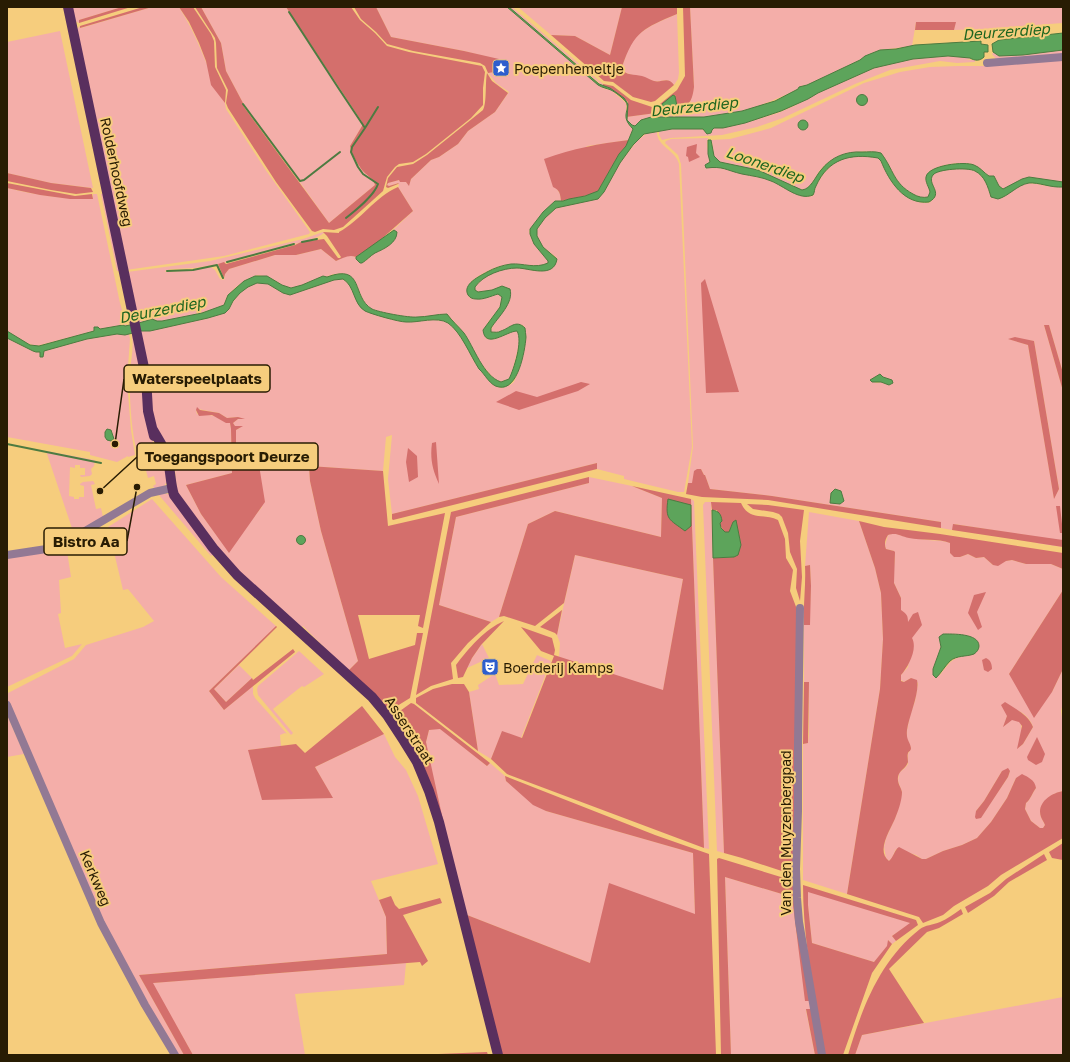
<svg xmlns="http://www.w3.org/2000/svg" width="1070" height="1062" font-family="'Golos Text',sans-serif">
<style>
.green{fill:#f4aea9;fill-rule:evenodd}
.forest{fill:#d46f6c}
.water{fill:#5da45b;stroke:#4d7b41}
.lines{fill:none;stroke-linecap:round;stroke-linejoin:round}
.stream{stroke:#4d7b41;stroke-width:2}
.minor{stroke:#927994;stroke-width:8}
.major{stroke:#592f5e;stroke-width:10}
.labels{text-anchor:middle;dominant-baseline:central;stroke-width:4;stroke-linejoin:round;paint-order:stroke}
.poi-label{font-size:14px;fill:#281c03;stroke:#f6cd7d;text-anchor:start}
.street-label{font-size:14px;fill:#281c03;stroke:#f6cd7d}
.water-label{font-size:15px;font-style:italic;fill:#1d651f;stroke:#f6cd7d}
.leader{fill:none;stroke:#281c03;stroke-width:1.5}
.callout-dot{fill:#281c03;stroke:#f6cd7d;stroke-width:1.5}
.callout{fill:#f6cd7d;stroke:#281c03;stroke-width:1.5}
.callout-label{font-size:15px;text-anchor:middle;font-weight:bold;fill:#281c03}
</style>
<rect width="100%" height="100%" fill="#f6cd7d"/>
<path class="green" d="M 72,7 L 122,7 L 79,20 L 79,23 L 75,21 Z
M 152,7 L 179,7 C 197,35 207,66 220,96 L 225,103 L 226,109 L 265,169 L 310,232 L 309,234 L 224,256 L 126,270 C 123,250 122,232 115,213 L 77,29 L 80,26 L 81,28 Z
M 201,7 L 286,7 L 362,122 L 362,126 L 350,146 C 352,154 357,163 362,170 C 367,175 373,178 375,185 L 329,223 L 243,103 L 226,71 L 221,43 Z
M 376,7 L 507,7 L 598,85 L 605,89 L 611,90 L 626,103 C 627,116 623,119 633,129 L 629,140 L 587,146 L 557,189 L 560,194 L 561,201 L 557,201 L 543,212 L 529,231 C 533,247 541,249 548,261 L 548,263 C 537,268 525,264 513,264 C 500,264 482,272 472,281 C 470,283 469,288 467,292 L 470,298 L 479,299 L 498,294 L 502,297 C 502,314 485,317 484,335 L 487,339 L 495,339 L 514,331 L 517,331 L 519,335 L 520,340 L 512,373 L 509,379 L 501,382 L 494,379 L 479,361 L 465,334 L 447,314 C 437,314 427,317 417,317 C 410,318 376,312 371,309 C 355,298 361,269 335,274 C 331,274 329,276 326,277 L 324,276 L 302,285 L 291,288 L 282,285 L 269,277 L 257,275 L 246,280 L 236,287 L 227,296 L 224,305 L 220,307 L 193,315 L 162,321 L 157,321 L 152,319 L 139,323 L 127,272 L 210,261 L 303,239 L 323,232 L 324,233 C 317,239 304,241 295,244 L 294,243 L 219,264 L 194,268 L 171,269 L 165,271 L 166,272 L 194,270 L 211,267 L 215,270 L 220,279 L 224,280 L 225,274 L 229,269 L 275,255 L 296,255 L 321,249 L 336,261 C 347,256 353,251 360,263 C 366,262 368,258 373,254 C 384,247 391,248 397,234 L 394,230 L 392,231 L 413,211 L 398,187 L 399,186 L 398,183 L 389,186 L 387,185 L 388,183 L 399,180 L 401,182 L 406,182 L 409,185 L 411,179 L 431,160 L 439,157 L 458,144 L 468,131 L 495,112 L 509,92 L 496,83 L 488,73 L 494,72 L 506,75 L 509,64 L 508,62 L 464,51 L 391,37 Z
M 509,7 L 512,7 L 603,84 L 603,86 Z
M 518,7 L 622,7 L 610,55 L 575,36 L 551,35 Z
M 690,7 L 1063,7 L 1063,23 L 982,29 L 954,30 L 955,22 L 916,22 L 912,46 L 880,50 L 865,56 L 860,60 L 807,85 L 801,86 L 798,89 C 769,103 737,116 704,117 C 689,118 673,117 658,117 L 657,108 L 660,106 L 662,109 L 680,112 L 690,103 L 694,87 Z
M 677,14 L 679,73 L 678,79 L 674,85 C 667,76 662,83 654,81 C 648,80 627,74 623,71 L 622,67 C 625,60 627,50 631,43 C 643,27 659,22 677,14 Z
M 60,31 L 93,188 L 51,183 L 7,173 L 7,42 Z
M 1063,50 L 1063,55 L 997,60 L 992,54 L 994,52 L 998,55 L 1023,55 Z
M 948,56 L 970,58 L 972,59 L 965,60 L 975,60 L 975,62 L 957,63 L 940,61 L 890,70 L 855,84 L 783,118 L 757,127 L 722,135 L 671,138 L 662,140 L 659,135 L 659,131 L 672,129 L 701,129 L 711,132 L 714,128 L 723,128 L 745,123 L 778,113 L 794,106 L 818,93 L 874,68 L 913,59 Z
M 1063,58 L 1063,182 L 1029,177 L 1022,179 L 1004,189 L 999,186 L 994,176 L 989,176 C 984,173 980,167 974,165 C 964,160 929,165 926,177 C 925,182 929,188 930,192 L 928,197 C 923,198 918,197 913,194 C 893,183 894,170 881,153 C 859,149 835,152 820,170 C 815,177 811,189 802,190 L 758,170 L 720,163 L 714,156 L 712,142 L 710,140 L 730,139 L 771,128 L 864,83 L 900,72 L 930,67 L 958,66 L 990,66 Z
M 498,61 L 508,64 L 505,74 L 495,71 L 496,67 L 495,67 Z
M 656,113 L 656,117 L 641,120 L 635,126 L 632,125 L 628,121 L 626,117 Z
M 657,132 C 657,147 676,150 679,164 L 692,447 L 684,492 L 678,492 L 624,479 L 624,476 L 597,469 L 597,463 L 392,514 L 388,479 L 392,435 L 386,437 L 383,471 L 309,466 L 310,481 L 321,531 L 358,661 L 348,671 L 303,626 L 300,628 L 231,565 L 177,493 L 175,469 L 154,427 L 141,331 L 150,331 L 208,318 L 229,309 C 235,296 253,275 271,285 C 277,289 282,294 290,295 L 334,280 L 343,279 C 355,286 354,306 368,312 C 376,316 401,322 409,322 C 420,322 439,317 448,323 C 461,332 470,355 479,369 C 488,376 488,383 501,388 L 510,385 L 514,382 L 520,366 L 526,339 L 524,326 C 515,321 510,328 502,331 C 498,333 495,332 491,332 L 491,331 C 495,316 513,305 510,289 L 502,286 L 492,290 L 478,292 L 475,290 L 475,287 C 483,275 503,267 517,268 C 526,268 534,272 543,271 C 547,271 552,266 556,263 L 557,259 L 556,257 L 543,247 L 536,234 L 537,229 L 545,218 L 556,208 L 598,199 L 604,192 L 620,163 L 637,141 L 647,133 ZM 198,409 L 219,413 L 227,418 L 238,417 L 243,419 L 238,419 L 233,423 L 235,426 L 240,426 L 240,428 L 236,430 L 236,469 L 262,507 L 249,523 L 229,552 L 201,514 L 186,485 L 232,473 L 231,429 L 230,422 C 224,423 220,417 214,416 C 209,414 203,416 197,414 L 196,410 Z
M 708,138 L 707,145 L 710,162 L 706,168 C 720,165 730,170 743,174 C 752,176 761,177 770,180 C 784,186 797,199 813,196 C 814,193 814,190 815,187 C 817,183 820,180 822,176 C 836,156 854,153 878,158 C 884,164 886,174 892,182 C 900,194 914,204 929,203 C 945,192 926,184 933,175 C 937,169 969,167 975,171 C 985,176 988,187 991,197 L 1001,198 L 1019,186 L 1027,183 L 1037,184 L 1047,186 L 1063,187 L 1063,373 L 1049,325 L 1044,325 L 1063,391 L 1063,547 L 1036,543 L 1038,537 L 954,524 L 952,530 L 941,528 L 941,522 L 772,496 L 710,489 L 705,475 L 704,475 L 701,469 L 697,469 L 692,484 L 688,483 L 693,447 L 681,164 L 678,155 L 665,143 L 666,141 L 671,139 ZM 1009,339 L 1034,341 L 1059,489 L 1054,498 L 1028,345 ZM 880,374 L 883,377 L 889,379 L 885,384 L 881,382 L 877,383 L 870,380 ZM 842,496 L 843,501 C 839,505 835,504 830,501 Z
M 7,188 C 36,195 63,199 93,199 L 93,194 L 97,194 L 120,303 L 127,326 L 123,325 L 100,329 L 98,327 L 94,327 L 94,331 L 36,346 L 27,343 L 7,331 Z
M 101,194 L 103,194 L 120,271 L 117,271 Z
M 117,334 L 129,334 L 130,339 L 127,381 L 131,430 L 135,455 L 128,457 L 128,456 L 117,462 L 90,455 L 90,452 L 7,437 L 7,338 L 33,351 L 36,352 L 40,352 L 40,357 L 42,357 L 44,351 L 87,339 Z
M 132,336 L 134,336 L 152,439 L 157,451 L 148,455 L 147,453 L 142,454 L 141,450 L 137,452 C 131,431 129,393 130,371 C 131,359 134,348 132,336 Z
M 46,451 L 95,460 L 94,466 L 91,469 L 92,474 L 90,476 L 81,477 L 80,475 L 85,475 L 85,468 L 80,468 L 80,465 L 75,465 L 75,468 L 70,467 L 69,496 L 74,497 L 74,499 L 79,499 L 79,497 L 84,497 L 84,486 L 80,485 L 80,484 L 83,482 L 93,481 L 95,484 L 91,485 L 96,509 L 101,508 L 103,517 L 74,534 Z
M 157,453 L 164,463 L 168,480 L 164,486 L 155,489 L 153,486 L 156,484 L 154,476 L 148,478 L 144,463 L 150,461 L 148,457 Z
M 589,477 L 632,486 L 662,498 L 661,537 L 555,511 L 528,524 L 499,617 L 491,622 L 439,605 L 456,517 L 589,483 Z
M 158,494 L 168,494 L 172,496 L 214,554 L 211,556 Z
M 152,499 L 221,577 L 276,626 L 209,691 L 224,710 L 253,686 L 253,694 L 255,698 L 287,734 L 285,733 L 280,735 L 281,746 L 248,750 L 332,797 L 315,767 L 384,734 L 395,757 L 406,770 L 418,796 L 438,864 L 371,881 L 386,917 L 387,954 L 139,975 L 184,1055 L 177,1055 L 104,924 L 7,701 L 7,689 L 8,693 L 74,659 L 86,645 L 143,627 L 154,621 L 128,589 L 123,590 L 108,527 Z
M 691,499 L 694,501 L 709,849 L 704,848 Z
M 705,502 L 711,502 L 724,853 L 717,851 L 703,505 Z
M 809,512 L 859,521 L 875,568 L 881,593 L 883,639 L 880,689 L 847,894 L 803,880 L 803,744 L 808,743 L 809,735 L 809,683 L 804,682 L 804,625 L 809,625 L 811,586 L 810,565 L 805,566 Z
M 894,533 C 905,537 916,539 928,540 C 935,541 943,540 950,543 L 950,553 L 960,557 L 968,554 L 976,558 L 984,557 L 993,565 L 1006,561 L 1012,560 L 1026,564 L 1051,564 L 1063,569 L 1063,590 L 1009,674 L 1052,692 L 1063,669 L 1063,703 L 1061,711 L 1063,725 L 1063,791 C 1052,793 1037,803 1041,817 C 1042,820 1044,822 1045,825 L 1043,828 L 1040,828 L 1031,821 L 1025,809 L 1026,803 C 1031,799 1032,793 1036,788 L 1016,778 L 1007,798 L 991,822 L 977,838 L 962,845 L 943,851 L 926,859 L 922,859 L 916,855 L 896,849 L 892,858 L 889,861 L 886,858 L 884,847 L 886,838 L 896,816 L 902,792 L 898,781 L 899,773 L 905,768 L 908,764 L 908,754 L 911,748 L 907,739 L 907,730 L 910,715 L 915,701 L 918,683 L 911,678 L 904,682 L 901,680 L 901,675 L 908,667 L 912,638 L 901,610 L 901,598 L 894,583 L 894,566 L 895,557 L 894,551 L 886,549 L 885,545 L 888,535 ZM 950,634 L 971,637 L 974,654 C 954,657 952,659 940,675 C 938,653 937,653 950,634 ZM 1019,711 C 1025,714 1031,720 1033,727 L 1023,744 L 1018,748 C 1019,742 1028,714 1011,720 C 1009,721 1006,725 1004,726 L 1007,716 ZM 1002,771 L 1010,771 L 1008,777 L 981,817 L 976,811 L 984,801 Z
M 74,542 L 77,544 L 67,551 L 71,577 L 59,580 L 61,613 L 58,614 L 65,648 L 82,644 L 72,656 L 7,687 L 7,558 Z
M 575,555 L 683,579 L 663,691 L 559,657 L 560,643 L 557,635 Z
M 482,644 L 489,658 L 467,668 L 472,658 Z
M 299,651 L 324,674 L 304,687 L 302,686 L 273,709 L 293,733 L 291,735 L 258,695 L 257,689 L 258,686 Z
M 537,655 L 551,661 L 521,738 L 502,732 L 491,759 L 478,751 L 469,692 L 479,689 L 478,685 L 493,675 L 492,672 L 494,671 L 499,685 L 523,684 Z
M 239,665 L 252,678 L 226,702 L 214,689 Z
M 7,715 L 24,754 L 7,757 Z
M 440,728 L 487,766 L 490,763 L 505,776 L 506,781 L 546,811 L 693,853 L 695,914 L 590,963 L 467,915 L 438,802 L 429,759 L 426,742 L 429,730 Z
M 725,877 L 792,897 L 797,937 L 811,1009 L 806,1010 L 815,1055 L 731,1055 Z
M 808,891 L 911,923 L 892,936 L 896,941 L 892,944 L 888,940 L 888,946 L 874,962 L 812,943 L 808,905 Z
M 406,963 L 404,985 L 295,994 L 305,1055 L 193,1055 L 152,983 Z
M 1063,997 L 1063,1055 L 855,1055 L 862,1035 Z"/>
<path class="forest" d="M 122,7 L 131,7 L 79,23 L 79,20 Z
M 143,7 L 152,7 L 80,28 L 80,26 Z
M 179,7 L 193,7 L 211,34 L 214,41 L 215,67 L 226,90 L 225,103 L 211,85 L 206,61 L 199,43 L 189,22 Z
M 195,7 L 201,7 L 221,43 L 226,71 L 243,103 L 244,107 L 329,223 L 375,185 C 373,178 366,175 362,170 C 357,163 352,154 350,146 L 362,126 L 362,122 L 286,7 L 351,7 L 360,20 L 375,33 L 387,46 L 409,52 L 482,66 L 485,72 L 483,88 L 483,105 L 471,118 L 426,154 L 413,162 L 399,164 L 395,167 L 387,177 L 383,191 L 343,227 L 334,230 L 323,229 L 315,232 L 312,231 L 276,182 L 228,108 L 226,103 L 228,90 L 217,68 L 216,43 L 215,38 Z
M 354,7 L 376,7 L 391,37 L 464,51 L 499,59 L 497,61 L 494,72 L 488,73 L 485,66 L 480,63 L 413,51 L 387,44 L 376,32 L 361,19 Z
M 622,7 L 677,7 L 677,14 C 644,28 634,31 622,67 L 623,71 C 629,76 637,74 645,77 C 648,78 650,80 654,81 C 662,83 668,76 674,85 L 655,101 L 651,102 L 633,97 L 613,82 L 604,81 L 551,35 L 575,36 L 610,55 Z
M 683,7 L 690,7 L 694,87 C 692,102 690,102 680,112 L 669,110 L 673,110 L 677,106 L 675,95 L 660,106 L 660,104 L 677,90 L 685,76 Z
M 916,22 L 956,22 L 954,30 L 915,30 Z
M 487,73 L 492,81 L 508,93 L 495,112 L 468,131 L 458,144 L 439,157 L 431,160 L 411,179 L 409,186 L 406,182 L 400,182 L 399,180 L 388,183 L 387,185 L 389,186 L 399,183 L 398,184 L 388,188 L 386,187 L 388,178 L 397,167 L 413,164 L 427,155 L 483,110 C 487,103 485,83 487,73 Z
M 603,84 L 613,86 L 631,100 L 652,107 L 655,109 L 656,113 L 626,117 L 628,102 L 610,88 L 603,86 Z
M 629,140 L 626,146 L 619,154 L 598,191 L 593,194 L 561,201 C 560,194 560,190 553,187 L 544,159 C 574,148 598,144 629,140 Z
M 697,144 L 696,153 L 700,157 L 689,162 L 688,157 L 686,156 L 687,147 Z
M 7,173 L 51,183 L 91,188 L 93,192 L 76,194 L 51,190 L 7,181 Z
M 7,183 L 75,196 L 92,194 L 93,199 L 70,199 L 40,195 L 7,188 Z
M 398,187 L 413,211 L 378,242 L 356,257 C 349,254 343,258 336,261 L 321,249 L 296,255 L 275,255 L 229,269 L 225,274 L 224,278 L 218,264 L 224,262 L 226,264 L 295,245 L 301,242 L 324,239 L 338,258 L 340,258 L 341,257 L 327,236 L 323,232 L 339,233 L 339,232 C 361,220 375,197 398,187 Z
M 705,279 L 739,392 L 706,393 L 701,283 Z
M 1044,325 L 1049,325 L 1063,373 L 1063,391 Z
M 1015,337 L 1034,341 L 1059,489 L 1054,499 L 1028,345 L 1008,339 Z
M 581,382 L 590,384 L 578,391 L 519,410 L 496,402 L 516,391 L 537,397 Z
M 197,407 L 200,410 L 219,413 L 227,418 L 238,417 L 245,419 L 238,419 L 233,423 L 235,426 L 243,426 L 236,430 L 236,469 L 259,465 L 265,502 L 229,553 L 201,514 L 186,485 L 232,473 L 231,429 L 230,423 L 226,423 L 212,415 L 199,416 L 196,410 Z
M 436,442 L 439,484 C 432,469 430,458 432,443 Z
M 408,448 L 417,456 L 418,477 L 409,482 L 406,462 Z
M 597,463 L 597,469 L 393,520 L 392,519 L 392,514 Z
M 309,466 L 383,471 L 388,526 L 445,513 L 423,628 L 418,626 L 420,615 L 358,615 L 369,659 L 415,645 L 417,633 L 423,633 L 410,698 L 389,711 L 348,671 L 358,661 L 321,531 L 310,481 Z
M 697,469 L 701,469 L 704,475 L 705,475 L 710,489 L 772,496 L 941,522 L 941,528 L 768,500 L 702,497 L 686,494 L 688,483 L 692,483 L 694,471 Z
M 589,477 L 589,483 L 456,517 L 439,605 L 491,622 L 468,643 L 451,663 L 453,679 L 431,686 L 416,695 L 451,512 Z
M 632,486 L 691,499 L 704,848 L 507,774 L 491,759 L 502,731 L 522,738 L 554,656 L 541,651 L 521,627 L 552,638 L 555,650 L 554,655 L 663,690 L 683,579 L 575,555 L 564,603 L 535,626 L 504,616 L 499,617 L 528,524 L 555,511 L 661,537 L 662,498 Z
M 711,502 L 741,503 C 749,521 762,513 778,520 L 785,539 L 786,558 L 793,570 L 790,591 L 798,612 L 794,875 L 742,858 L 724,853 L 713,558 L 734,557 L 741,545 L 736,522 L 733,522 L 729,532 L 725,532 C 719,527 719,518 717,510 L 712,510 Z
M 747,504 L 768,505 L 804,510 L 800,541 L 802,577 L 800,601 L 796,588 L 797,569 L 790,552 L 788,533 L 782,517 L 779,514 L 773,512 L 753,509 Z
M 1056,506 L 1060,506 L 1063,533 L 1060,533 Z
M 859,521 L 884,527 L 940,534 L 1063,553 L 1063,569 L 1051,564 L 1026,564 L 1012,560 L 1006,561 L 998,566 L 993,565 L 984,557 L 976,558 L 968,554 L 960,557 L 954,557 L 950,553 L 950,543 C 938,538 921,541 909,538 C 900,536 897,532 888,535 C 885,540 884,544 886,549 L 894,551 L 895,552 L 894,583 L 901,598 L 901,610 C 907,614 908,616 908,622 L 913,614 L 918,612 L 922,625 L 912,638 C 918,649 908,667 901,675 L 901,681 L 904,682 L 911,678 L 917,680 C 920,692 909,716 907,730 C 906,741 910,741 911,748 C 911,751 909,751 908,753 C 907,756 908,759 908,762 C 906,769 899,770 898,777 C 897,783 901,787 902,792 C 902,799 899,809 896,816 C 892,828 875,850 889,861 C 894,857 894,850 899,847 L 922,859 L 926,859 L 943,851 L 962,845 L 977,838 L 991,822 L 1007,798 L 1016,778 L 1022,774 C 1028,777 1035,780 1036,788 C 1032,793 1031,799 1026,803 L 1025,809 L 1031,821 L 1040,828 L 1043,828 L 1045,825 C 1044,822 1042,820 1041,817 C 1036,803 1051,793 1063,791 L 1063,838 L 1001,875 L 988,886 L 954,906 L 943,915 L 923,923 L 919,917 L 847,894 L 880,689 L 883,639 L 881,593 L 875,568 Z
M 953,524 L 1063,540 L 1063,547 L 952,530 Z
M 810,565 L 811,586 L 810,625 L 804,625 C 803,605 806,586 805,566 Z
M 1063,590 L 1063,669 L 1052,692 L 1034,718 L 1009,674 Z
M 986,592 L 977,612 L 982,627 L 978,630 L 968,613 L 974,595 Z
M 562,610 L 557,635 L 555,633 L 540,627 Z
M 504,621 L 481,645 L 472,658 L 463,677 L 458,678 L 456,665 C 468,649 485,629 504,621 Z
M 276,626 L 277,627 L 214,689 L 226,702 L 252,678 L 253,680 L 293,649 L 295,652 L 224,710 L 209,691 Z
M 986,658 C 991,660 992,665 992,669 L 988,672 L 984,670 L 982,660 Z
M 804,682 L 809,682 L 808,743 L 803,744 Z
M 452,684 L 464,684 L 469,692 L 478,751 L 416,703 L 416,698 L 433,689 Z
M 1005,702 C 1015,709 1028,714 1033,727 L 1023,744 L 1017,749 L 1022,726 L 1019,722 L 1012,720 L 1003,727 L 1007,716 L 1001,705 Z
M 411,703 L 414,704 L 490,763 L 487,766 L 440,729 L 429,730 L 426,742 L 443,820 L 424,766 L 409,739 L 393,716 Z
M 362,706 L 384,734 L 315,767 L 333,798 L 262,800 L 248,750 L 296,744 L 305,753 Z
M 1037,737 L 1045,754 L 1042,762 L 1036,765 L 1028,760 L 1027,757 Z
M 1008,768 L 1010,771 L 1008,777 L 981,818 L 976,819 L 975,817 L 976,811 L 984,801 L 1002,771 Z
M 505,776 L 655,835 L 709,854 L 716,1055 L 502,1055 L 467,915 L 590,963 L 609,883 L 695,914 L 693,853 L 546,811 L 533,805 L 506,781 Z
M 1063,843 L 1063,860 L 1052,858 L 1049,852 Z
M 1044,854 L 1047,860 L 1009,882 L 994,896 L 968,913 L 965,907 L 990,893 L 1006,879 Z
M 719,858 L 794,881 L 810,1001 L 805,1001 L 792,897 L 725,877 L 731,1055 L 721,1055 L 717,859 Z
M 803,885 L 916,920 L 918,925 L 896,941 L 892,936 L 910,923 L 808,892 L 808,905 L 812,943 L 874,962 L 887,946 L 888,940 L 892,944 L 872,973 L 843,1055 L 825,1055 C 815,999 803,942 803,885 Z
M 391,896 L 395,905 L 399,909 L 440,898 L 442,903 L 403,915 L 428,961 L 422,966 L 420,962 L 153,983 L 193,1055 L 184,1055 L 139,975 L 387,954 L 386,917 L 379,900 Z
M 961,909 L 963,914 L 939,928 L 927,932 L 889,969 L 924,1023 L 862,1035 L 855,1055 L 848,1055 C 862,1008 880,960 920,929 C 925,925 933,925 940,922 C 947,919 954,914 961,909 Z
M 806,1009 L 811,1009 L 820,1055 L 815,1055 Z
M 487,1052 L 488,1055 L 414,1055 Z"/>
<path class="water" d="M 507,7 L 509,7 L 599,84 L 610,88 L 624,98 L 628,104 L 627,120 L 632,125 L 635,126 L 641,120 L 651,117 L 704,117 L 742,111 L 775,101 L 798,89 L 799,87 L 807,85 L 860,60 L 865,56 L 880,50 L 896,49 L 915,45 L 981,41 L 981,44 L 988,45 L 988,52 L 984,52 L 984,57 C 980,61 975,61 970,58 L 948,56 L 913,59 L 874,68 L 818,93 L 808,99 L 781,111 L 745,123 L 723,128 L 714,128 L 712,130 L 711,133 L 707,134 L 703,129 L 672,129 L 644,134 L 633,145 L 620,163 L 604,192 L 598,199 L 556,208 L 545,218 L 537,229 L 537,236 L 543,247 L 557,259 C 554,279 529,268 517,268 C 503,268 483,275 475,287 L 475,290 L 478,292 L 492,290 L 502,286 L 510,289 C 514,303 498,317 491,328 L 491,332 C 495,332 498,333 501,331 C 510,328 516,319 525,328 C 525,331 526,334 526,337 C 525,351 518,391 499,387 C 490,386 485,374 479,369 C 470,355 461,332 448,323 C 437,316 418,323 406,322 C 399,322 371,314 365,311 C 353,304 355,286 343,279 L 334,280 L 290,295 L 283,293 L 268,284 L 257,283 L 248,287 L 240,293 L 233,301 L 229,309 L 225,313 L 208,318 L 150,331 L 141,331 L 125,335 L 117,334 L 87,339 L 44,351 L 43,357 L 40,357 L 40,352 L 36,352 L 33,351 L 7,338 L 7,331 L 30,345 L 39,346 L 94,331 L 94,327 L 98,327 L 100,329 L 123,325 L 125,326 L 139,323 L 152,319 L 157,321 L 162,321 L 202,313 L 224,305 L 228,295 L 244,281 L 255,276 L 267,276 L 282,285 L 291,288 L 302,285 L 323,276 L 327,277 C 365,263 351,297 372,309 C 378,312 409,318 417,317 C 427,317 437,314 447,314 C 452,321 459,327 464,333 C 474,347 483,376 501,382 L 509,379 C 514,369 523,341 517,331 C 507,331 485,350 483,330 L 500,307 L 502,297 L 498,294 C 491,296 483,300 476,299 C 473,299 470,298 468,295 C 462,284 480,276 487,272 C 494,268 503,265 511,264 C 523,263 535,269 548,263 L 548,261 L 534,244 L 530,234 L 530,229 L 543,212 L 555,201 L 563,201 L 569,199 L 585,196 L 598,191 L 619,154 L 626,146 L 633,129 C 619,115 631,111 626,102 C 623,98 615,92 611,90 C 606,88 603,88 598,85 Z
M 1063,33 L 1063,50 L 1023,55 L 999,56 L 993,52 L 992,44 L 999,40 Z
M856.5 100a5.5 5.5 0 1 1 11 0a5.5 5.5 0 1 1-11 0Z
M 673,95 L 675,96 L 677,106 L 676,109 L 669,110 L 661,108 L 662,104 Z
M798 125a5 5 0 1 1 10 0a5 5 0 1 1-10 0Z
M 708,140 L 711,140 L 714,156 L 720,162 L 758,170 L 802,190 C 811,189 815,177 821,170 C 831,157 846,151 862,152 C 868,152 875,151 881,153 C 894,170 893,183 913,194 C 918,197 923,198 928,197 L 930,192 C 929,187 925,182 926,177 C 928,165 965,161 974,165 C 980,167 984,173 989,176 L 994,176 L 999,186 L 1003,189 L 1022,179 L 1029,177 L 1063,182 L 1063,187 C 1051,188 1038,182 1029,183 C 1017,185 1009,196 998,199 L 991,197 C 988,187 985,176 975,171 C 968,167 937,169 933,175 C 926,184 945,193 929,202 C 904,205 889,181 881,161 L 878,158 C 850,153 828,159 816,186 C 814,189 815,192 813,195 C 799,201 784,186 771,181 C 762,177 752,176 742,174 C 725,170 724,166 706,168 L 705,165 L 710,162 L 708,154 Z
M 394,230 L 397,232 C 397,243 384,249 375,253 C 370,256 367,260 362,263 L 360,263 L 356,259 L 356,257 Z
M 880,374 L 883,377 L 892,380 L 893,383 L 889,385 L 881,382 L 872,382 L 870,380 Z
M 107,429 L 111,430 L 114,439 L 111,441 L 107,440 L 105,437 L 105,432 Z
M 835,489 L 841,491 L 844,501 L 840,504 L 830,503 L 831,493 Z
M 668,499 L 691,505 L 691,526 L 685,531 C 669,519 665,520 668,499 Z
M 712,510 C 719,511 721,514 722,521 L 720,523 L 721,528 L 725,532 L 729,532 L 733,522 L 736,520 L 741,545 L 738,555 L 734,557 L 713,558 Z
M296.5 540a4.5 4.5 0 1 1 9 0a4.5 4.5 0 1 1-9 0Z
M 943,634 C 952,634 979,633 979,646 C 979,649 977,652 974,654 C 966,657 957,655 950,661 C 945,666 941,673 936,678 L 933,675 L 933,669 L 941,647 L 939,637 Z"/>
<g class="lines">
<path class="stream" d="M 289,12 L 339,89 L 365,128 L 352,147 L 351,152 L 358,167 L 363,174 L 378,184 C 374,196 356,210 346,218
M 243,104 L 300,181 L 304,180 L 340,152
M 365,128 L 378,107
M 302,242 L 317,239
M 227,262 L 294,244
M 167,271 L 193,270 L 217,265 L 223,278
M 7,444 L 101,463"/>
<path class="minor" d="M 987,63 L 1063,57
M 7,555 L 53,548 L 63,544 L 150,493 L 172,488
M 800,608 L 798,744 L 798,811 L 796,869 L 797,898 L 799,922 L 822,1055
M 7,705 L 101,923 L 145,1005 L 175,1055"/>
<path class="major" d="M 68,7 L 146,377 L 148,411 L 154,436
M 153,430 C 158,439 165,448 167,458 C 171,470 170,483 174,495 L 213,548 L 237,575 L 372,697 L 387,715 L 404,741 L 417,762 L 429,791 L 439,822 L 498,1055"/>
</g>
<defs>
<symbol id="sight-square" viewBox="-11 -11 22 22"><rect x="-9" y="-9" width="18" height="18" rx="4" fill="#2d5ecd" stroke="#f6cd7d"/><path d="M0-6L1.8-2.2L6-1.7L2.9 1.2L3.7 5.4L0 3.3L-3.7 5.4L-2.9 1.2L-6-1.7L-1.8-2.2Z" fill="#fff"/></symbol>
<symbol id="theatre-square" viewBox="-11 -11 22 22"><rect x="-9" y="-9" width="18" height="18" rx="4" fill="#2d5ecd" stroke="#f6cd7d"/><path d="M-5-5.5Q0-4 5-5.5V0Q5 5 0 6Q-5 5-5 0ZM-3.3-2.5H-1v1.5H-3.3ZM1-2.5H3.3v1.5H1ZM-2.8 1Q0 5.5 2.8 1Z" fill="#fff"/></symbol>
</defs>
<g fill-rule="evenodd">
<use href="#sight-square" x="491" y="58" width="20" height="20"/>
<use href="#theatre-square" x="480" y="657" width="20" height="20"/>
</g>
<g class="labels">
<g class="poi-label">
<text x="514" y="68">Poepenhemeltje</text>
<text x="503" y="667">Boerderij Kamps</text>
</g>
<g class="street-label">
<text transform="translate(117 172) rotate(78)">Rolderhoofdweg</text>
<text transform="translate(410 730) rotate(57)">Asserstraat</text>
<text transform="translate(785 833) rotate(-90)">Van den Muyzenbergpad</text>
<text transform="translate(96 878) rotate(67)">Kerkweg</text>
</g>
<g class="water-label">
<text transform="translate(1006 31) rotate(-4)">Deurzerdiep</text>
<text transform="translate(694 106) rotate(-6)">Deurzerdiep</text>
<text transform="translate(765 164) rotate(19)">Loonerdiep</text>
<text transform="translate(162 309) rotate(-11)">Deurzerdiep</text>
</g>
</g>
<path class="leader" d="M115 444L124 379M100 491L137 457M137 487L127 541"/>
<g class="callout-dot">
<circle cx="115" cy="444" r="4"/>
<circle cx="100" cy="491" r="4"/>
<circle cx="137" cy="487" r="4"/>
</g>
<g class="callout">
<rect x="124" y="365" width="146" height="27" rx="4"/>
<rect x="137" y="443" width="181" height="27" rx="4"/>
<rect x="44" y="528" width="83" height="27" rx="4"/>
</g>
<g class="callout-label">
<text x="197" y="384">Waterspeelplaats</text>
<text x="227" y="462">Toegangspoort Deurze</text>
<text x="86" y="547">Bistro Aa</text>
</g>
<rect width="1070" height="1062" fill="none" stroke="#281c03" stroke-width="16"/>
</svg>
